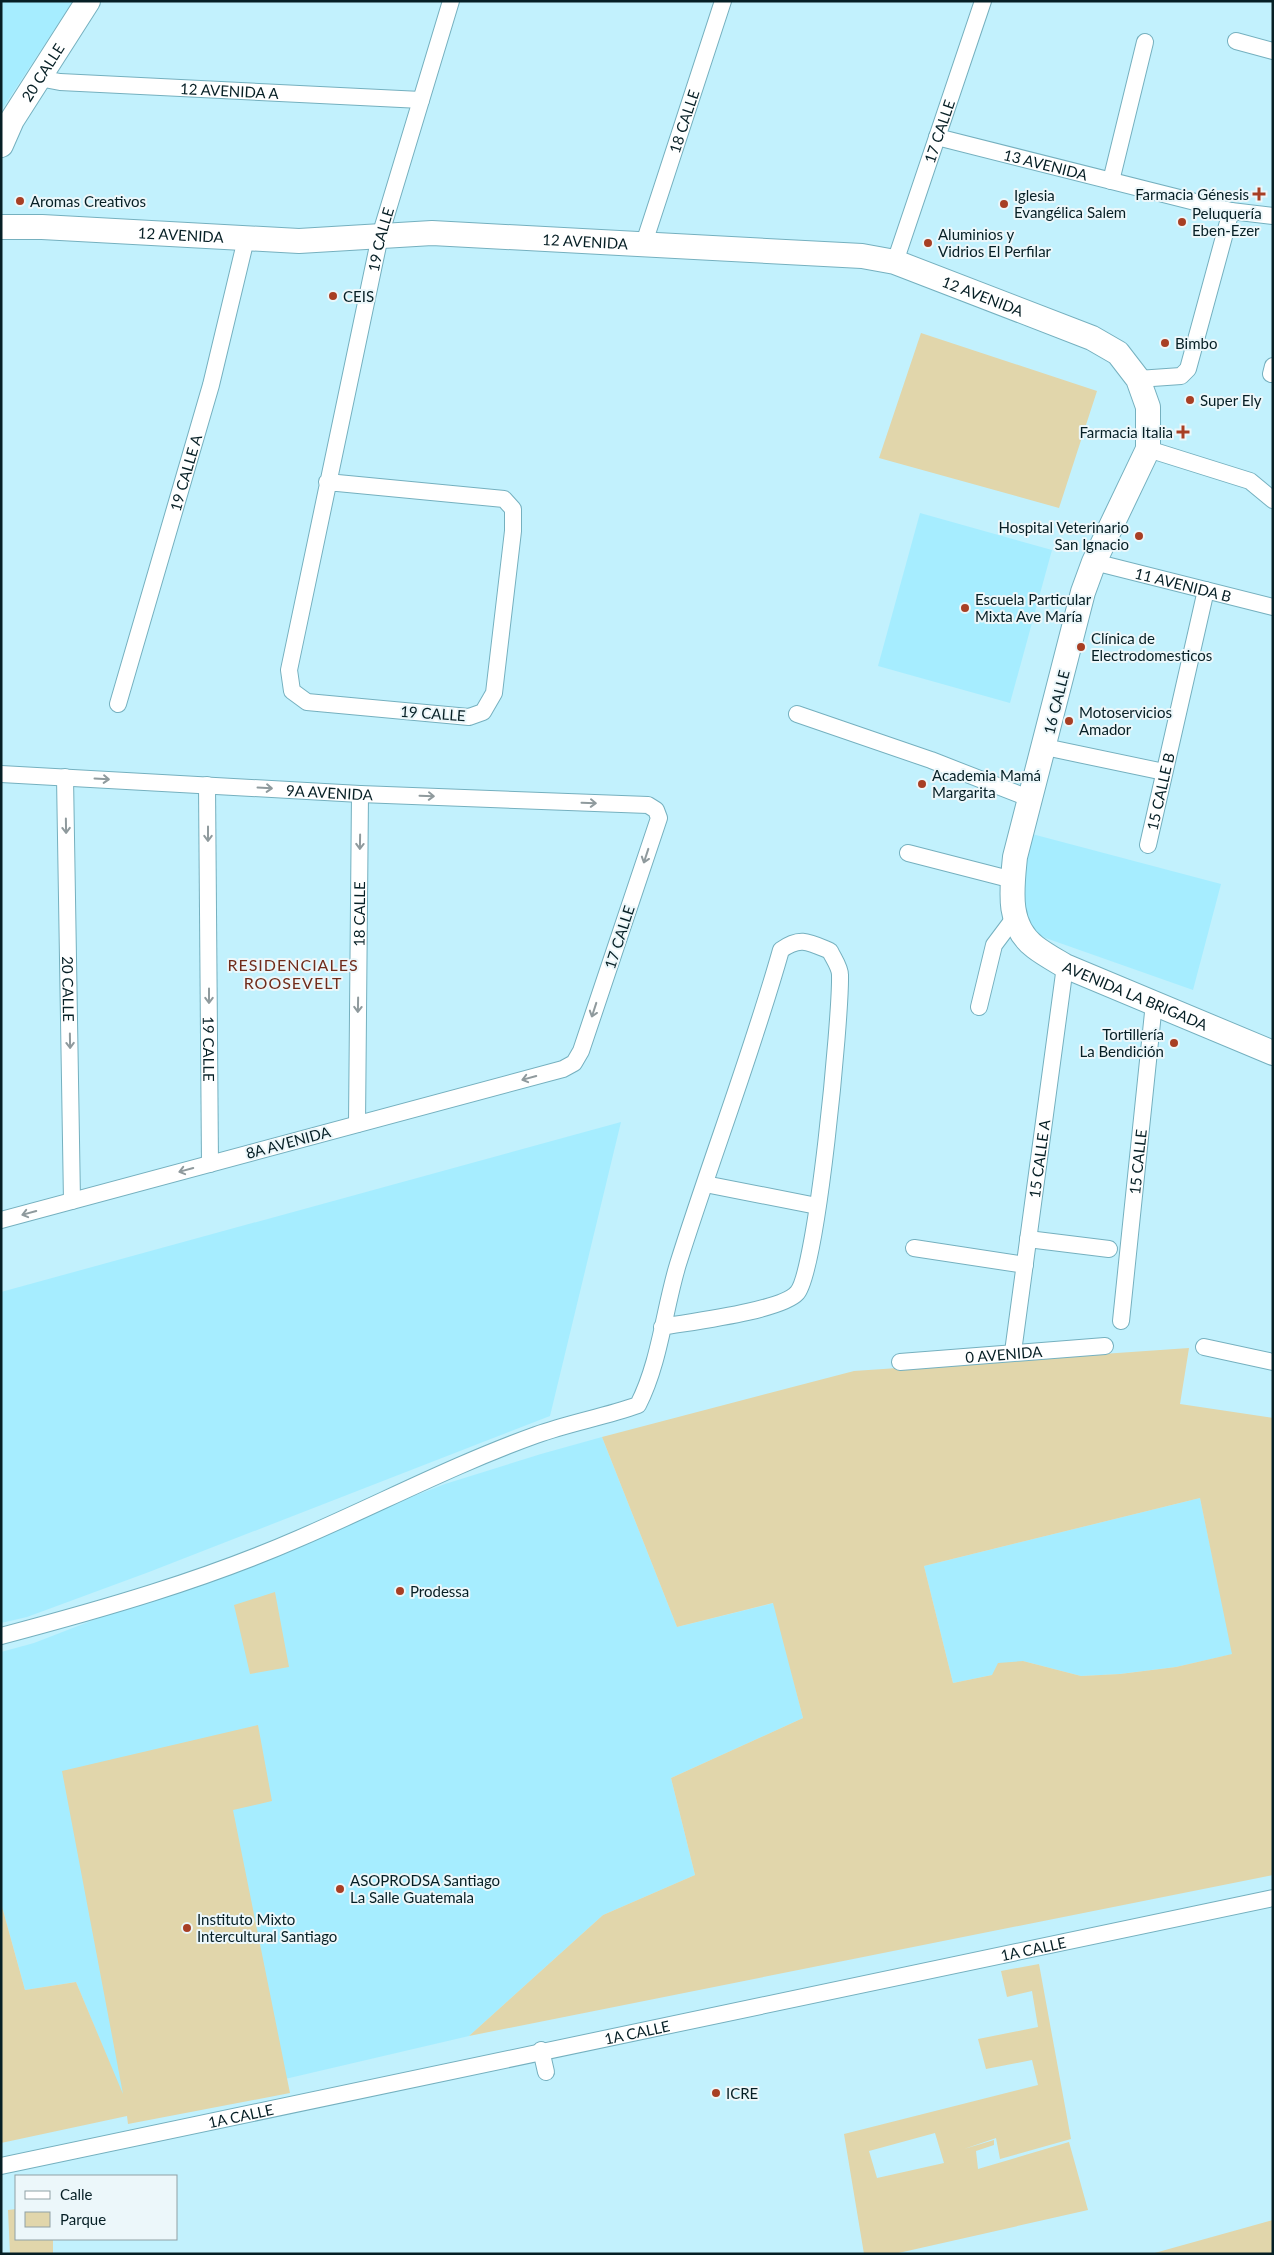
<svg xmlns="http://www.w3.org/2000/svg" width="1274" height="2255" font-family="Lato,sans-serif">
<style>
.built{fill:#a6edff}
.green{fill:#e1d6ab;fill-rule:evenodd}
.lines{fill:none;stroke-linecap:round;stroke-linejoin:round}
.street-casing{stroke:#75b0bf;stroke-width:18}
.secondary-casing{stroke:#75b0bf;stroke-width:26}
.street{stroke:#fff;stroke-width:16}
.secondary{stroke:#fff;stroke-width:24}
.oneway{stroke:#8f9a9d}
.poi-dot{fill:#a83f24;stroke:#ecf7fa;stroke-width:2}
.labels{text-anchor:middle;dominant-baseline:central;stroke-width:4;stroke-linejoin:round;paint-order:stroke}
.street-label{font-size:15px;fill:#061f25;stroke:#ecf7fa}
.poi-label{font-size:15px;fill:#061f25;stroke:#ecf7fa;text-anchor:start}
.neighbourhood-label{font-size:16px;letter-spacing:1px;fill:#702c1b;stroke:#ecf7fa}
</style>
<rect width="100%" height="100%" fill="#c2f1fd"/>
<path class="built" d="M 1,1 L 73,1 L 1,111 Z
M 920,513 L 1052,550 L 1010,703 L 878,666 Z
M 1032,834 L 1221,884 L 1193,990 L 1037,935 L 1016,899 Z
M 621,1122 L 550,1416 L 149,1572 L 27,1617 L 1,1623 L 1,1292 Z
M 602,1437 L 677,1627 L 774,1603 L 803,1718 L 671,1778 L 695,1875 L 603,1915 L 469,2036 L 131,2115 L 76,1982 L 25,1990 L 1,1903 L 1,1652 L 34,1643 L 445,1484 L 541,1454 Z
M 1200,1498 L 1233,1654 L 1176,1667 L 1120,1674 L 1081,1676 L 1023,1661 L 992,1675 L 953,1683 L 924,1566 Z"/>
<path class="green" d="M 921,333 L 1097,391 L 1059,508 L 879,458 Z
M 1189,1348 L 1180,1404 L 1273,1418 L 1273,1875 L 469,2036 L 603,1915 L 695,1875 L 671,1778 L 803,1718 L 773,1603 L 677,1627 L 602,1437 L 854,1371 ZM 1200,1498 L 1232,1654 L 1176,1667 L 1120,1674 L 1081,1676 L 1023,1661 L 998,1663 L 992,1675 L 953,1683 L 924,1566 Z
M 275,1592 L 289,1667 L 250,1674 L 234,1605 Z
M 258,1725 L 272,1801 L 233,1810 L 290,2093 L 128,2124 L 127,2116 L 1,2143 L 1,1903 L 25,1990 L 76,1982 L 123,2094 L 62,1771 Z
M 1039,1964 L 1071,2139 L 1000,2159 L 996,2138 L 964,2149 L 994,2140 L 994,2145 L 976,2151 L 978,2169 L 1069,2142 L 1088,2210 L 894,2254 L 864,2254 L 844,2134 L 1038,2085 L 1032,2060 L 986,2069 L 978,2039 L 1038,2027 L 1032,1991 L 1007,1997 L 1001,1971 ZM 935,2133 L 944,2163 L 877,2178 L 869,2151 Z
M 16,2209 L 16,2239 L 53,2239 L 53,2254 L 10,2254 L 8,2210 Z
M 1273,2220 L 1273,2254 L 1151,2254 Z"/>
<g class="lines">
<defs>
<g id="street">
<path d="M 1236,41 L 1273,51"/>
<path id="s1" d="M 39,78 L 60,82 L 421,100"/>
<path id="s2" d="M 937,137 L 1231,211 L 1273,216"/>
<path d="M 1111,181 L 1145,42"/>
<path id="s3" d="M 644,243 L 723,1"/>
<path id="s4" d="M 895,262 L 983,1"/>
<path d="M 1271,374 L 1273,366"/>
<path d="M 1138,379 L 1181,376 L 1188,369 L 1231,211"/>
<path d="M 1148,449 L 1250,481 L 1273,500"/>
<path id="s5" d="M 327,482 L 504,499 L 513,509 L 513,531 L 494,693 L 483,712 L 469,717 L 307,702 L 292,691 L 289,670 L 380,236 L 451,1"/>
<path id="s6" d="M 1094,562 L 1273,607"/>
<path id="s7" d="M 118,704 L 211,385 L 246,239"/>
<path d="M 797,714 L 931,760 L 1031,799"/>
<path d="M 1045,747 L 1164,772"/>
<path id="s8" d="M 1,774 L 360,794 L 648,805 L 656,810 L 659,818 L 581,1051 L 574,1063 L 563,1069 L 1,1220"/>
<path id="s9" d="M 65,777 L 72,1201"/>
<path id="s10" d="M 207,785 L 210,1164"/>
<path id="s11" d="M 1148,845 L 1206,590"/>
<path d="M 908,853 L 1013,880"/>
<path d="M 979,1007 L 994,945 L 1015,917"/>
<path id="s12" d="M 357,1124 L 360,794"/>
<path d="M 705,1184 L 817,1206"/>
<path d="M 1028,1239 L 1109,1249"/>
<path d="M 914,1248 L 1025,1265"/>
<path id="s13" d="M 1121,1321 L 1154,1003"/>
<path d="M 1204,1347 L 1273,1362"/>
<path id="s14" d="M 1013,1352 L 1065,966"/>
<path id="s15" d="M 900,1362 L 1105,1346"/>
<path d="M 1,1636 C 103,1609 204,1580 300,1538 C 379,1504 455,1464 536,1435 C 569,1423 604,1417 638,1405 C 660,1362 664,1310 678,1264 C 711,1159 751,1056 781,950 C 800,936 809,942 830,951 C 833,958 840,967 840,975 C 841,1016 817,1272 797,1293 C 781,1311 689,1322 662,1327"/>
<path d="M 541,2050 L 546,2072"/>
<path id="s16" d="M 1,2166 L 1273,1898"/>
</g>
<g id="secondary">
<path id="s17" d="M 1,145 L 12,120 L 88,1"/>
<path id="s18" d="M 1,227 L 42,227 L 299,241 L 432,233 L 862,256 L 895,262 L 1092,338 L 1118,353 L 1138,379 L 1148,407 L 1148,449 L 1094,562 L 1083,592 L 1015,857 C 1012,888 1006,925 1035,947 C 1044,954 1055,960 1065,966 L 1273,1053"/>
</g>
</defs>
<use href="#street" class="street-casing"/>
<use href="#secondary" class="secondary-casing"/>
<use href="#street" class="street"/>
<use href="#secondary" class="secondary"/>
</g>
<defs><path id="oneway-shaft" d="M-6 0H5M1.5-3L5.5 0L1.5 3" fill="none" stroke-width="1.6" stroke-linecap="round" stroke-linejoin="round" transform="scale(1.25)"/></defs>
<g class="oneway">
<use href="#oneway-shaft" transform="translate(102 779) rotate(3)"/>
<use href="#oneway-shaft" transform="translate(265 788) rotate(3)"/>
<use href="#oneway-shaft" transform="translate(427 796) rotate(2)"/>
<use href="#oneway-shaft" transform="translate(589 803) rotate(2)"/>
<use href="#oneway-shaft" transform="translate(66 826) rotate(89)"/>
<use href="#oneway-shaft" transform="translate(208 834) rotate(90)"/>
<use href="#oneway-shaft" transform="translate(360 842) rotate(91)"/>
<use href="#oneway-shaft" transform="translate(646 856) rotate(108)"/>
<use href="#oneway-shaft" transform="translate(209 996) rotate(90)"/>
<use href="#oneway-shaft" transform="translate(358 1005) rotate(91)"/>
<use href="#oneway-shaft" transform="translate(594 1010) rotate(108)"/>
<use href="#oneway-shaft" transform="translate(70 1041) rotate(89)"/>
<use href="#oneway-shaft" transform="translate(529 1078) rotate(165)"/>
<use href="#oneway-shaft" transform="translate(186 1170) rotate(165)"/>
<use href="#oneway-shaft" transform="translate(29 1213) rotate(165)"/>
</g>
<g class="poi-dot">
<path d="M1256.5 186.5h5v5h5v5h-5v5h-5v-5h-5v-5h5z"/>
<circle cx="20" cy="201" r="5"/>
<circle cx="1004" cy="204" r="5"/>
<circle cx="1182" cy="222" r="5"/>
<circle cx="928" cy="243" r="5"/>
<circle cx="333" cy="296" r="5"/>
<circle cx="1165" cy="343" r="5"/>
<circle cx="1190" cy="400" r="5"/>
<path d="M1180.5 424.5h5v5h5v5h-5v5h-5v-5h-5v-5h5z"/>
<circle cx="1139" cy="536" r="5"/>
<circle cx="965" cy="608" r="5"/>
<circle cx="1081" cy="647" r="5"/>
<circle cx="1069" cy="721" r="5"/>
<circle cx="922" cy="784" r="5"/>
<circle cx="1174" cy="1043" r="5"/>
<circle cx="400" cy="1591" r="5"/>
<circle cx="340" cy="1889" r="5"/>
<circle cx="187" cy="1928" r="5"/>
<circle cx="716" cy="2093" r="5"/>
</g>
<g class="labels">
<g class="street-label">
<text stroke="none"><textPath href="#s17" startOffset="84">20 CALLE</textPath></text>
<text stroke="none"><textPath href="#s1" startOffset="191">12 AVENIDA A</textPath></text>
<text stroke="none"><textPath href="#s3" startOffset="128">18 CALLE</textPath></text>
<text stroke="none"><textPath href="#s4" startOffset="138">17 CALLE</textPath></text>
<text stroke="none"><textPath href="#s2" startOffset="112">13 AVENIDA</textPath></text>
<text stroke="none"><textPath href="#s18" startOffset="180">12 AVENIDA</textPath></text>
<text stroke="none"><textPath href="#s5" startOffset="1056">19 CALLE</textPath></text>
<text stroke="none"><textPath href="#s18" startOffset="585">12 AVENIDA</textPath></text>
<text stroke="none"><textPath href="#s18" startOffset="990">12 AVENIDA</textPath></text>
<text stroke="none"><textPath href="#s7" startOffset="241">19 CALLE A</textPath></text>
<text stroke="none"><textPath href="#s6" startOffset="92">11 AVENIDA B</textPath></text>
<text transform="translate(1056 702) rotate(-76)">16 CALLE</text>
<text transform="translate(433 713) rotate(4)">19 CALLE</text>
<text stroke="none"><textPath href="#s11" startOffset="55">15 CALLE B</textPath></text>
<text stroke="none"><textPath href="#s8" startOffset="329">9A AVENIDA</textPath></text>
<text stroke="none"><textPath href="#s12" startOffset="210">18 CALLE</textPath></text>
<text transform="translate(619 937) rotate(-72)">17 CALLE</text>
<text stroke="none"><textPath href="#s9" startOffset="212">20 CALLE</textPath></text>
<text stroke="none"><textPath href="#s18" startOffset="1881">AVENIDA LA BRIGADA</textPath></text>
<text stroke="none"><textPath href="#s10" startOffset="264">19 CALLE</textPath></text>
<text transform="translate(288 1142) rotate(-15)">8A AVENIDA</text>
<text stroke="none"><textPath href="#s14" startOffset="195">15 CALLE A</textPath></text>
<text stroke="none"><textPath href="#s13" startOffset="160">15 CALLE</textPath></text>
<text stroke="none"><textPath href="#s15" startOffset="104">0 AVENIDA</textPath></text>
<text stroke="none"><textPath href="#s16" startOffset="1055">1A CALLE</textPath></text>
<text stroke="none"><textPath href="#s16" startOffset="650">1A CALLE</textPath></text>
<text stroke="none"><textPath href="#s16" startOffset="245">1A CALLE</textPath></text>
</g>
<g class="poi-label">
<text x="1249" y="194" text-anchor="end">Farmacia Génesis</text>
<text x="1014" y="195">Iglesia<tspan x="1014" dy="17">Evangélica Salem</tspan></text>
<text x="30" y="201">Aromas Creativos</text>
<text x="1192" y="213">Peluquería<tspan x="1192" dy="17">Eben-Ezer</tspan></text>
<text x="938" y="234">Aluminios y<tspan x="938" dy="17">Vidrios El Perfilar</tspan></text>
<text x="343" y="296">CEIS</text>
<text x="1175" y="343">Bimbo</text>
<text x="1200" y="400">Super Ely</text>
<text x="1173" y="432" text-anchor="end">Farmacia Italia</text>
<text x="1129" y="527" text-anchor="end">Hospital Veterinario<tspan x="1129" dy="17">San Ignacio</tspan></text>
<text x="975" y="599">Escuela Particular<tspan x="975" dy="17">Mixta Ave María</tspan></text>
<text x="1091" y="638">Clínica de<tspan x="1091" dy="17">Electrodomesticos</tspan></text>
<text x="1079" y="712">Motoservicios<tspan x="1079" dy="17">Amador</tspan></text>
<text x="932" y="775">Academia Mamá<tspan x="932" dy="17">Margarita</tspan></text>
<text x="1164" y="1034" text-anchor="end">Tortillería<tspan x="1164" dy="17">La Bendición</tspan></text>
<text x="410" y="1591">Prodessa</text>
<text x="350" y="1880">ASOPRODSA Santiago<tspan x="350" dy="17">La Salle Guatemala</tspan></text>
<text x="197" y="1919">Instituto Mixto<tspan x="197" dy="17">Intercultural Santiago</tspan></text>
<text x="726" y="2093">ICRE</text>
</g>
<g class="neighbourhood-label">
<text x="293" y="964">RESIDENCIALES<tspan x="293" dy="18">ROOSEVELT</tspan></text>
</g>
</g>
<rect width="1274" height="2255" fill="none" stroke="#061f25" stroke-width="5"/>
<rect x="15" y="2175" width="162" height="65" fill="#ecf7fa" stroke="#90a1a5"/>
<rect x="25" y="2191" width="25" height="8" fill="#ffffff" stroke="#90a1a5"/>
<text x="60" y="2200" font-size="15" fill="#061f25">Calle</text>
<rect x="25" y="2212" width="25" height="15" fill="#e1d6ab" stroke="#90a1a5"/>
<text x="60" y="2225" font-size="15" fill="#061f25">Parque</text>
</svg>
